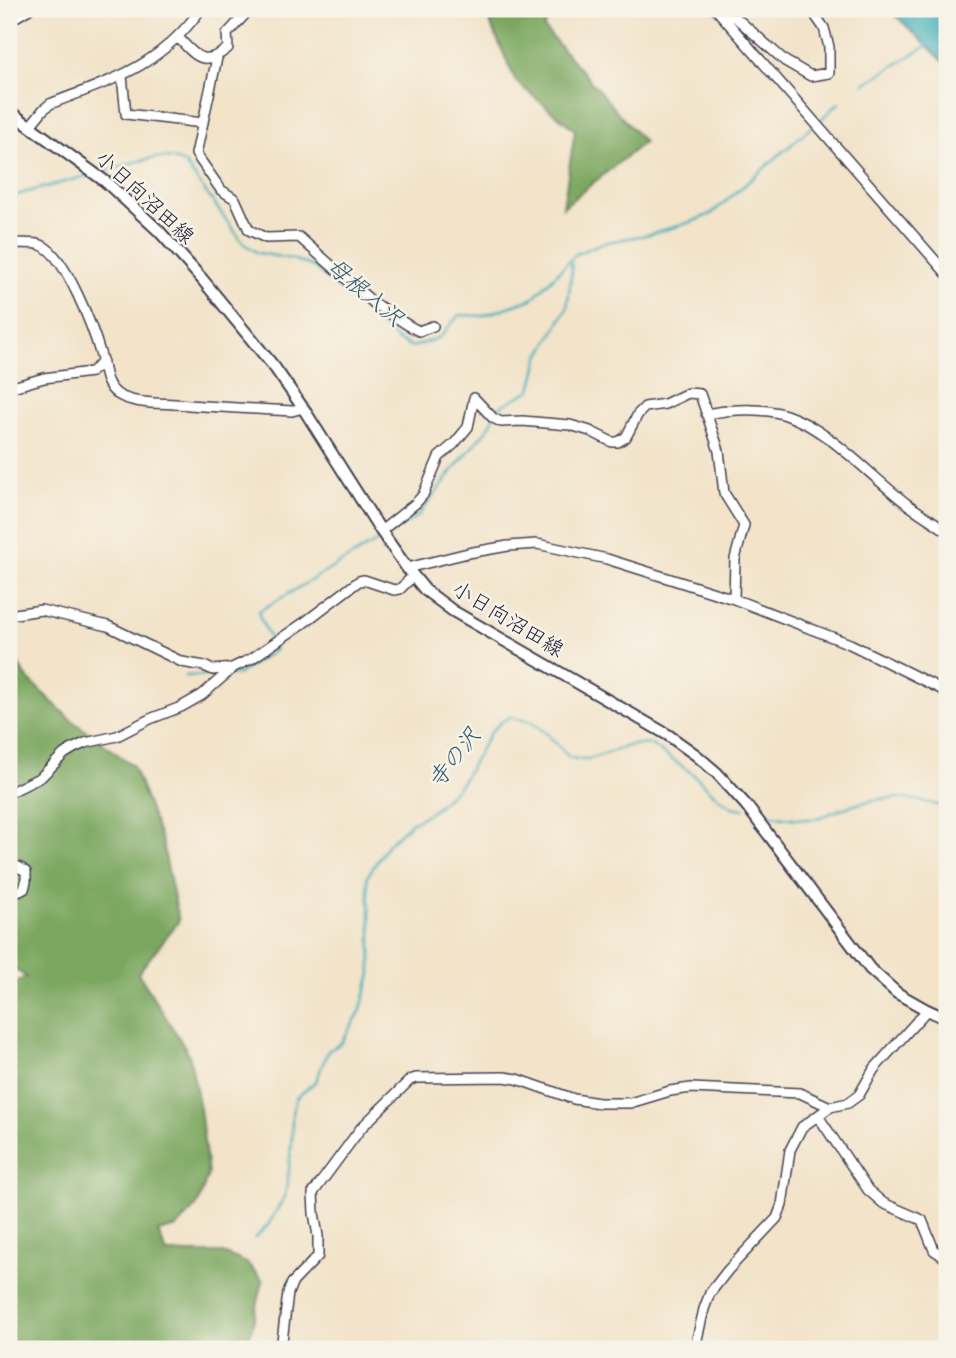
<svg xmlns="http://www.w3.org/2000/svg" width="956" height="1358" font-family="'Comic Neue','Klee One',sans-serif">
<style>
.forest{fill:#7ba760;stroke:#4e644e;stroke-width:2}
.water{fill:#3dadba;stroke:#30687a;stroke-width:2}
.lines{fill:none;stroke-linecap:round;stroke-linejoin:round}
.stream{stroke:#3dadba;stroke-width:2.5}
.minor-casing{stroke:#413f50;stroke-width:12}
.major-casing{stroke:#413f50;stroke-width:14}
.minor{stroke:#fff;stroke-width:9}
.major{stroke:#fff;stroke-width:10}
.labels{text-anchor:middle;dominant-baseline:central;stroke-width:5;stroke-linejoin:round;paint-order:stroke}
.street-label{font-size:21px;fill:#22223b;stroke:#f7f3e8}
.water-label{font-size:23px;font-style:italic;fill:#2d5a6e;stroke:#f7f3e8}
</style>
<rect width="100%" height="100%" fill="#f7f3e8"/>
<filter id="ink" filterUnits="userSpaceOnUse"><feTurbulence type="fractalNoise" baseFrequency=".0143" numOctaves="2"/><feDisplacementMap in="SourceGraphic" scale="14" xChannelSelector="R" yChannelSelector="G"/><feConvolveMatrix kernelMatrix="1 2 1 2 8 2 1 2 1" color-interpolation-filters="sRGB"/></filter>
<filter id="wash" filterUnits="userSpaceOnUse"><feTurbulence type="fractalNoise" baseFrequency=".00686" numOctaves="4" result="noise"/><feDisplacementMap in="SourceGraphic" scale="28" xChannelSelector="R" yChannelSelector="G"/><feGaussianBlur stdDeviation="1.57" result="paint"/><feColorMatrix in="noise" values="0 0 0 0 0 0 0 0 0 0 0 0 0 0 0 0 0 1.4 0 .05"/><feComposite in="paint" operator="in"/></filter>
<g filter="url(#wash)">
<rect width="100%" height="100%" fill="#f2e3c9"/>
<path class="forest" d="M 492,9 L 553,9 L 544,28 L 644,142 L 563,207 L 575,130 L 516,82 L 486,13 Z
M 9,650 L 28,679 L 70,719 L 133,766 L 162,842 L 179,921 L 138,973 L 189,1054 L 200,1109 L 208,1174 L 198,1204 L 177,1227 L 158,1232 L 167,1253 L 223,1253 L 247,1263 L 263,1281 L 250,1336 L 248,1349 L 9,1349 L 9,986 L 26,977 L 9,965 Z"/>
<path class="water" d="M 889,9 L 947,9 L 947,65 L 890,10 Z"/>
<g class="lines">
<path class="stream" d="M 864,84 L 930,44
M 819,121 L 839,103
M 100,173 C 126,166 160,148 185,164 L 244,244 L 258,253 L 292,259 L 314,267 L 373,317 L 397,340 L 410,346 L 416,346 L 440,337 L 459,315 L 482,316 L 532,299 L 576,254 L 602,243 L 651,234 L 691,222 L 711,214 L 814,125
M 9,197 L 90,175
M 388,535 L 418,516 L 458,464 L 489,427 L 499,407 L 531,390 L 539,358 L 567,308 L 572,269 L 570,260
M 230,675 L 237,675 L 275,650 L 259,615 L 259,611 L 383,538
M 185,676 L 220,675
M 757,812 C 774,815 793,820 811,819 C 824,818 834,811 847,807 C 887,795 907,795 947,808
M 255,1238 L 268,1225 L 285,1196 L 288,1179 L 292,1138 L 292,1118 L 296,1098 L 316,1081 L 328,1051 L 341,1043 L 360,1012 L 365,994 L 371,975 L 371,928 L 367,877 L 388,844 L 411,823 L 431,812 L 456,789 L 463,780 L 490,733 L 501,722 L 510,717 L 531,722 L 546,733 L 569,757 L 576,759 L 589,759 L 631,745 L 650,744 L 693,774 L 715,795 L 732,807 L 744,809"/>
</g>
</g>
<g filter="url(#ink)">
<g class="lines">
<defs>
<path id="minor" d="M 716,9 L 947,274
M 726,9 L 785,61 L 811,76 L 829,73 L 829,47 L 824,28 L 811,9
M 9,21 L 29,9
M 178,37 C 195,56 204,68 228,48 L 227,34 L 250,9
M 217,58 L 196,154 L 221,190 L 235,199 L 249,230 L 266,238 L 299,237 L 376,305 C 391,312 403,324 419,331 L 433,326
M 122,76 L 126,114 L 203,123
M 30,126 L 43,110 L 50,104 C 114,79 159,67 201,9
M 9,243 C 17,244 34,242 41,245 C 66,255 94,331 101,356 C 105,370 104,384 117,394 C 133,404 156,403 175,404 C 214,407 253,409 292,411 L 303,408
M 9,388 L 44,378 L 91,372 L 103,362
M 474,398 L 493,418 L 501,422 L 522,421 L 570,425 L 590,431 L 612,442 L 618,442 L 626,437 L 638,414 L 645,407 L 665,404 L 688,393 L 700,394 L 719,451 L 724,493 L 744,525 L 735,559 L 734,599
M 706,414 C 732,409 760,407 786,415 C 830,430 870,476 907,504 C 920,513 934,522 947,531
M 381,531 L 416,503 L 423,495 L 439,457 L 454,444 L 468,427 L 474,398
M 407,568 L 468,553 L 508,546 L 537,544 L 607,559 L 734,599 L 850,644 L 943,690 L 947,695
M 9,615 L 41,610 L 108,626 L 182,662 L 204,666 L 213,670 L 233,668
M 9,793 L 41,777 L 64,754 L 74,748 L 85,743 L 117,736 L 150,719 L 181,707 L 202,695 L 234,667 L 251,659 L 305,622 L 359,581 L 364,580 L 394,590 L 400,589 L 413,576
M 9,866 C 15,864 21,868 26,872 L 26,882 L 24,889 L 9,896
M 818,1116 L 868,1190 L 883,1203 L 922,1220 L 934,1250 L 947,1259
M 281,1349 L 288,1293 L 292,1283 L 318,1256 L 318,1236 L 314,1213 L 313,1193 L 361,1128 L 410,1080 L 416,1078 L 504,1077 L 517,1079 L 574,1099 L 599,1103 L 630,1103 L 670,1091 L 691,1088 L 800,1093 L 830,1107
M 696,1349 L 697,1339 L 704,1309 L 710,1293 L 728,1270 L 777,1218 L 782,1205 L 790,1150 L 802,1127 L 830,1107 L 848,1103 L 859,1095 L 874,1069 L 927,1010"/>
<path id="major" d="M 9,111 L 106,182 L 159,231 L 202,279 L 275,368 L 303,408 L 381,531 L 407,568 L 425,590 L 453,611 L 668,735 L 696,755 L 717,773 L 746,805 L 870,969 L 897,993 L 927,1010 L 947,1019"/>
</defs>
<use href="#minor" class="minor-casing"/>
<use href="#major" class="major-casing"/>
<use href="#minor" class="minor"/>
<use href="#major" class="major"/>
</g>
</g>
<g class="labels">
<g class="street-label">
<text transform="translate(145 197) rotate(43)">小日向沼田線</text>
<text transform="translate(508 619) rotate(31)">小日向沼田線</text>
</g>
<g class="water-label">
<text transform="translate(365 292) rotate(40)">母根入沢</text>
<text transform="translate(454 758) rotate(-52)">寺の沢</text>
</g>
</g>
<rect width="956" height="1358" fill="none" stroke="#f7f3e8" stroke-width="35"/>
</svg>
